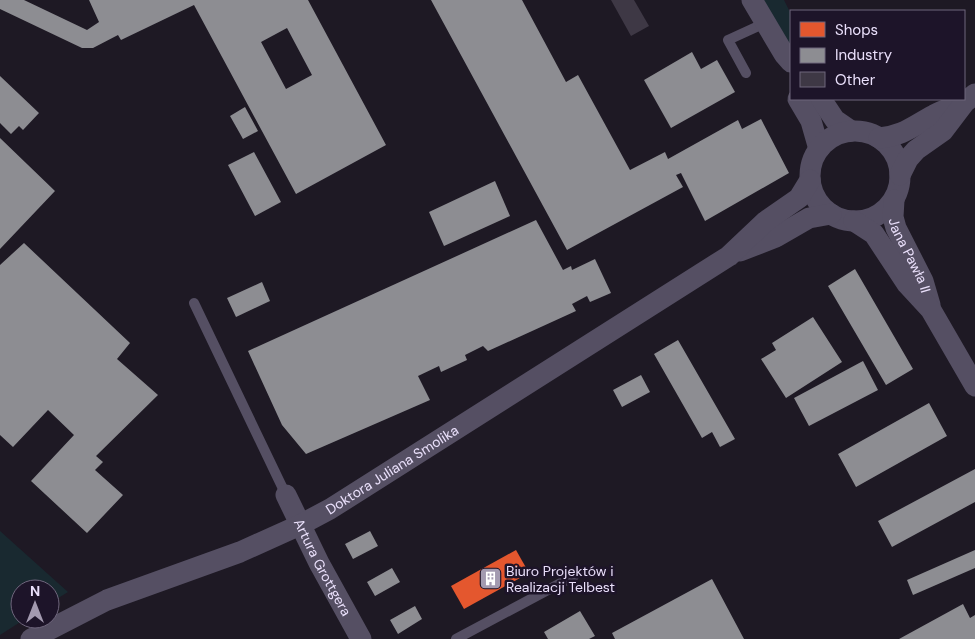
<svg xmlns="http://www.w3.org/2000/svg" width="975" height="639" font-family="'DM Sans',sans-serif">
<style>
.green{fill:#192930}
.shops{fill:#e4572e}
.industry{fill:#8d8d92;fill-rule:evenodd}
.building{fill:#3e3845}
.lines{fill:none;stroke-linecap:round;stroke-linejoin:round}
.lane{stroke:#554f63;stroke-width:10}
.street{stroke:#554f63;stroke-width:21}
.labels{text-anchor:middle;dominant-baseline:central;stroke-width:5;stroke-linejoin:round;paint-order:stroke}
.street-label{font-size:14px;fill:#eae0fb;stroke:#1d1429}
.poi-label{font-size:14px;fill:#eae0fb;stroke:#1d1429;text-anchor:start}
</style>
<rect width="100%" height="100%" fill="#1e1924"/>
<path class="green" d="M 763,0 L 784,0 L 791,14 L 791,48 Z
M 0,531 L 68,592 L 50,603 L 50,589 L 20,589 L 20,619 L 25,619 L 0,635 Z"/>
<path class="shops" d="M 516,550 L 529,573 L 464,609 L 451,586 Z"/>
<path class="industry" d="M 0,0 L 24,0 L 87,30 L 99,22 L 89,0 L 308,0 L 386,145 L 296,194 L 194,5 L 121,40 L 118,35 L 93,48 L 82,48 L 0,9 ZM 287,28 L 312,75 L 286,89 L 261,42 Z
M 431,0 L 522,0 L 566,82 L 578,75 L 630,170 L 665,152 L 668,159 L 738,120 L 742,129 L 761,119 L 789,173 L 705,221 L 681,173 L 676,175 L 683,187 L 567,250 Z
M 692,52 L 701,69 L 717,60 L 735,92 L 671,128 L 644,80 Z
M 0,76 L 39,113 L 23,130 L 19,126 L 11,134 L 0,123 Z
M 245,107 L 258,131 L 243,139 L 230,116 Z
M 0,138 L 55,191 L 0,249 Z
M 254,152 L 281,202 L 255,216 L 228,165 Z
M 495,181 L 510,216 L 444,246 L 429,212 Z
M 536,220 L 563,270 L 571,266 L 572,270 L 595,259 L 611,293 L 590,302 L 587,296 L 572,304 L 576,311 L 488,351 L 483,346 L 465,355 L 467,360 L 441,372 L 439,366 L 418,376 L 430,400 L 306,454 L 282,425 L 248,351 Z
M 24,243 L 130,343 L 117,359 L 158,395 L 96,456 L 103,462 L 95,470 L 123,495 L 87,533 L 31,481 L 74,435 L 48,410 L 13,447 L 0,435 L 0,265 Z
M 855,269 L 913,369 L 886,385 L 828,286 Z
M 262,282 L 270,301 L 236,317 L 227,298 Z
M 813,317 L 842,362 L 786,398 L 761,359 L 776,350 L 772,343 Z
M 678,340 L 735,439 L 720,447 L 712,432 L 702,438 L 654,354 Z
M 863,361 L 878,390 L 809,426 L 794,398 Z
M 641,375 L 650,392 L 622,407 L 613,390 Z
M 929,403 L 947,436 L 856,487 L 838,454 Z
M 975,469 L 975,502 L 892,547 L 878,521 Z
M 370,531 L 378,546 L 353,559 L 345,544 Z
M 975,550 L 975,568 L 913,595 L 907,580 Z
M 392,568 L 400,582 L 375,596 L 367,582 Z
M 712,579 L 744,639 L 615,639 L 612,633 Z
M 963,604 L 970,618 L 975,615 L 975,639 L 899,639 Z
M 415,606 L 422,619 L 398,634 L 390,620 Z
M 580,611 L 595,636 L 589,639 L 548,639 L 544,632 Z"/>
<path class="building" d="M 611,0 L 634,0 L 649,26 L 631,36 Z"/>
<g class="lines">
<path class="lane" d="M 746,73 L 728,40 L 765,23
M 194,303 L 286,495
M 456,639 L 574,576"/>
<g class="street">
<path d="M 752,0 L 784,54 L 791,62"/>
<path d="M 798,99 L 811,121 L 819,149"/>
<path d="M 821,99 L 835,120 L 851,131"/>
<circle cx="855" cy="176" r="45"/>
<path d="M 879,138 C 903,136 913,126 934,115 C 943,110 953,107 963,103"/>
<path d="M 900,175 L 908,159 L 916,150 L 943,131 L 965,102 L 975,94"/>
<path id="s1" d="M 894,200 L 893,217 L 896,228 L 923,281 L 930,305"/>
<path d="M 854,221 L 874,234 L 907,284 L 931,310 L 975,386"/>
<path d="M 740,251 L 776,237 L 809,218 L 831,214"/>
<path id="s2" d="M 286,495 L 319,563 L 361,639"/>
<path id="s3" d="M 31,639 L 107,600 L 240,552 L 300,525 L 330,509 L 729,256 L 766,221 L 799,198 L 810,180"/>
</g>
</g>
<defs>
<symbol id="building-square" viewBox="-11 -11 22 22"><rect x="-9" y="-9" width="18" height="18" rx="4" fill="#a39ab0" stroke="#1d1429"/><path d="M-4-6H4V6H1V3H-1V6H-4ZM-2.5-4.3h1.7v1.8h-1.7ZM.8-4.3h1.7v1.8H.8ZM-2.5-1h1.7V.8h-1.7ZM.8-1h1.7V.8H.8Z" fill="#fff"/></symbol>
</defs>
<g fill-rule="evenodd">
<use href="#building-square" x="478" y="566" width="25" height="25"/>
</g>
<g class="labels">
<g class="street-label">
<text stroke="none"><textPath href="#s1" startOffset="59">Jana Pawła II</textPath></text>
<text stroke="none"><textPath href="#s3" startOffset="400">Doktora Juliana Smolika</textPath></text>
<text stroke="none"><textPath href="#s2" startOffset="81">Artura Grottgera</textPath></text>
</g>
<g class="poi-label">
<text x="506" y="571">Biuro Projektów i<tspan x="506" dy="16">Realizacji Telbest</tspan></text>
</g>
</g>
<rect x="790" y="10" width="175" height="90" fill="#1d1429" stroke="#6f667d"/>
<rect x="800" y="22" width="25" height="15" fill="#e4572e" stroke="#6f667d"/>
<text x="835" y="35" font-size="15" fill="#eae0fb">Shops</text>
<rect x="800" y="48" width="25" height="15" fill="#8d8d92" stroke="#6f667d"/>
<text x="835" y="60" font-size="15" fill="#eae0fb">Industry</text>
<rect x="800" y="72" width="25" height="15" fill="#3e3845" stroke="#6f667d"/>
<text x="835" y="85" font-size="15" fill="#eae0fb">Other</text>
<g transform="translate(35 604)"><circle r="24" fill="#1d1429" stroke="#6f667d"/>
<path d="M0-4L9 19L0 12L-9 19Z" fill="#a39ab0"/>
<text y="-8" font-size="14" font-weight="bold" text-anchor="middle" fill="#eae0fb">N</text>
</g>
</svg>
